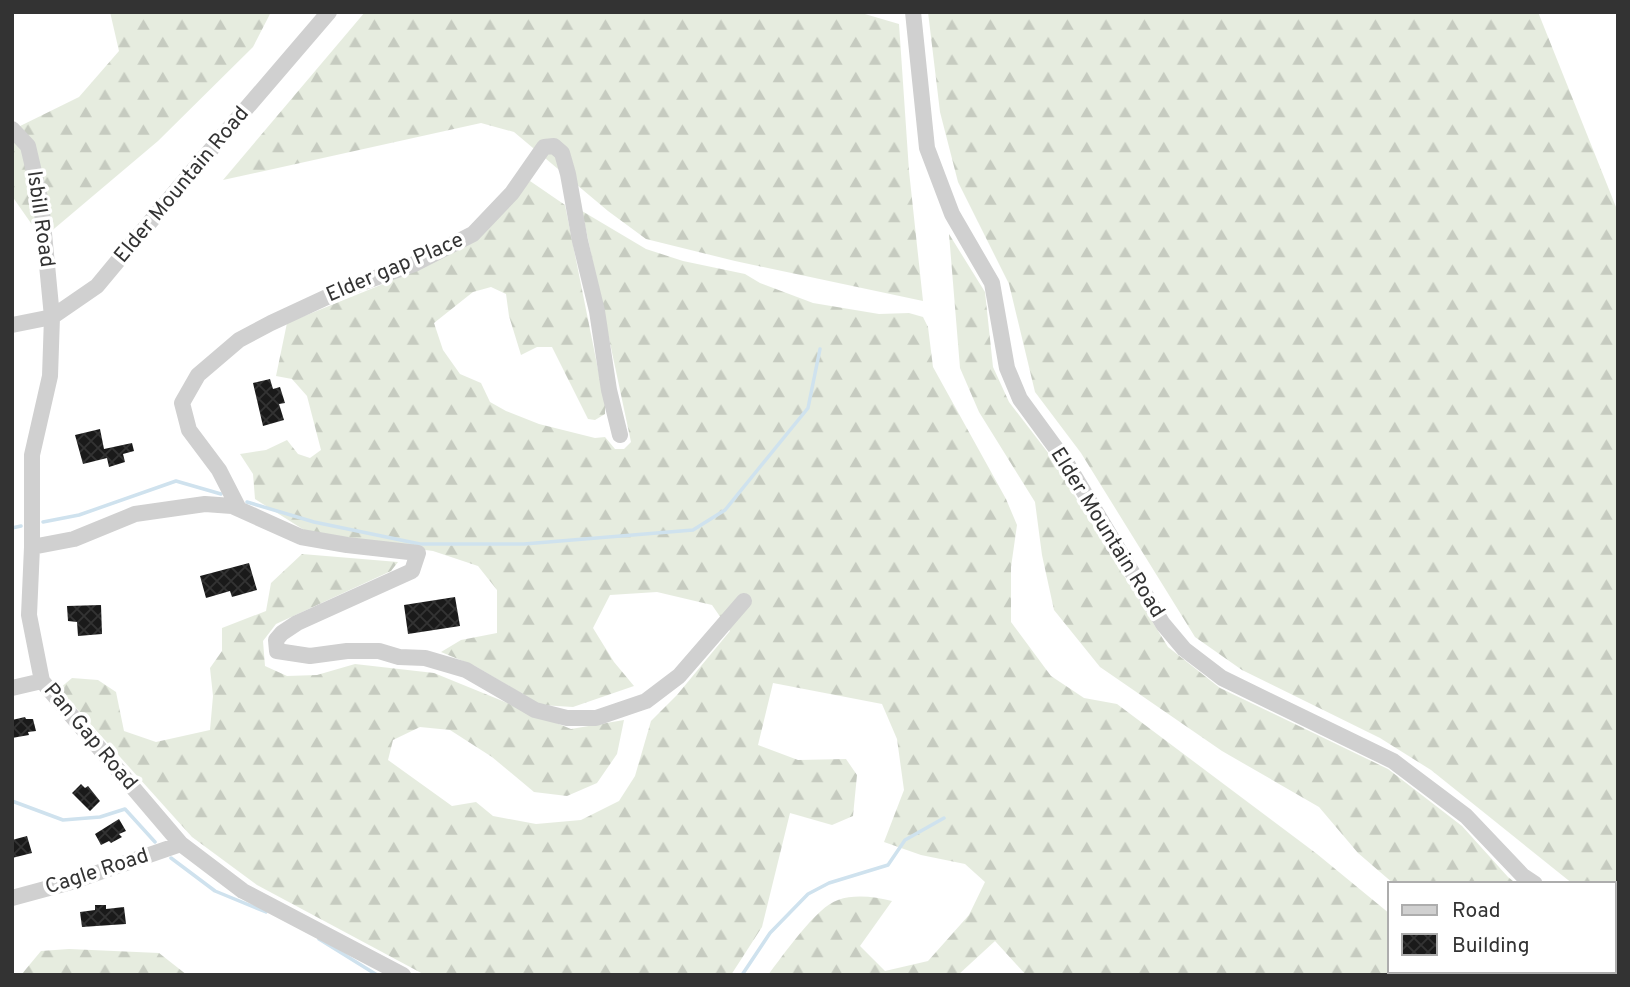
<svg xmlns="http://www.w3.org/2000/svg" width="1630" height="987" font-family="Overpass,sans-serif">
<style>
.forest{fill:url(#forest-firs)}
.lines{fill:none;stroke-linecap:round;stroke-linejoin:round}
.stream{stroke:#cfe2ee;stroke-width:3.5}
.building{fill:url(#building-cross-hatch)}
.minor{stroke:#d0d0d0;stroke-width:16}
.labels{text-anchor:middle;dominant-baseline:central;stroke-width:7;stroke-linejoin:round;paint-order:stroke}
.street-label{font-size:21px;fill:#333;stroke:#fff}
</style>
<defs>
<pattern id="forest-firs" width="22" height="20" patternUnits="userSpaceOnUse" patternTransform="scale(1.75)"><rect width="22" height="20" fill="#e6ecdf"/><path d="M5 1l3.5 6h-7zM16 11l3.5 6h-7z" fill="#c6cbc0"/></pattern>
<pattern id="building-cross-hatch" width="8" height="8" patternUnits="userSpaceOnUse" patternTransform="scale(1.75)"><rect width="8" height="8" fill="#1a1a1a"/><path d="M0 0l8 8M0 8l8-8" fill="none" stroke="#333"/></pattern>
</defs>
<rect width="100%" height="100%" fill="#fff"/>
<path class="forest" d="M 110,12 L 271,12 L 253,47 L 158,141 L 42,239 L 12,196 L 12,130 L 79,97 L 119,51 Z
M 365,12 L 858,12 L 899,24 L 909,171 L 923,301 L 735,261 L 646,239 L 608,211 L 514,132 L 481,123 L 223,180 Z
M 928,12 L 1538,12 L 1618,212 L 1618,919 L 1614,917 L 1614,884 L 1573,884 L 1431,770 L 1380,738 L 1242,670 L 1195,637 L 1081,453 L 1035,392 L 1009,284 L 958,182 L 940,112 Z
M 530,181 L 565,205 L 605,404 L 605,414 L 595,420 L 588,419 L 552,347 L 537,347 L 521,355 L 509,316 L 506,294 L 491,287 L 473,292 L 434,323 L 443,350 L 460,374 L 481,383 L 490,402 L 506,411 L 539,424 L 595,438 L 605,437 L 615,449 L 624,449 L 631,442 L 582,211 L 646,249 L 683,261 L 745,274 L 760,283 L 813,303 L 879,314 L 909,313 L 923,317 L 928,327 L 933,367 L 1006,499 L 1017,525 L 1011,567 L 1011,622 L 1051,676 L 1084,698 L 1117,704 L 1317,854 L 1390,914 L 1390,971 L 1446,971 L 1446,975 L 1026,975 L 995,941 L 958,975 L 768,975 C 782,957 817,906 838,900 C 855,894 875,897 892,901 L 860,946 L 885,971 L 928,961 L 969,915 L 985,882 L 965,864 L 921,855 L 884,842 L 904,790 L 897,739 L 882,704 L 773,683 L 758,745 L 798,760 L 846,759 L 857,775 L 853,816 L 832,825 L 790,813 L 762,927 L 731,975 L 425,975 L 257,885 L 192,837 L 59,689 L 72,678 L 98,680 L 116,692 L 124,731 L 156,742 L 210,730 L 213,696 L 210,668 L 222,651 L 222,628 L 266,611 L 271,583 L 302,554 L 398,562 L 391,571 L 276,624 L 263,641 L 265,666 L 287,676 L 317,675 L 355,664 L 434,673 L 571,729 L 624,720 L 617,754 L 597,783 L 567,796 L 534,792 L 492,757 L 450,730 L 420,727 L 393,740 L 388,760 L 452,806 L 476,802 L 493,816 L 536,824 L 581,820 L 619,801 L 635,776 L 651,721 L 677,695 L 730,631 L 712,605 L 657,592 L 610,595 L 593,628 L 614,662 L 634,686 L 573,707 L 541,705 L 475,666 L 441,652 L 461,640 L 497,633 L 497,590 L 478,566 L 433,551 L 312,535 L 255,499 L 253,474 L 240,454 L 266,450 L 287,440 L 298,454 L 310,458 L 321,450 L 307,396 L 292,379 L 276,376 L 287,323 L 420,269 L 475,241 Z
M 949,234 L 985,292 L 993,367 L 1009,402 L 1049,454 L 1168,647 L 1220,688 L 1388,769 L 1462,826 L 1508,877 L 1517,884 L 1394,884 L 1358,853 L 1319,807 L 1222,751 L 1100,667 L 1054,610 L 1042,555 L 1035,502 L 979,412 L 960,368 Z
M 1614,948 L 1618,950 L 1618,975 L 1492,975 L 1489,971 L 1614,971 Z
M 69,949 L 159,953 L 187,975 L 21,975 L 41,951 Z"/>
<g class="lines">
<path class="stream" d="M 247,502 L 314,522 L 420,544 L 524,544 L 693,530 L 725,510 L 808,408 L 820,349
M 43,522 L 79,515 L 176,481 L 221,494
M 12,528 L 21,526
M 12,801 L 63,820 L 100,817 L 125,809 L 155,842
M 171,858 L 215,891 L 266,912
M 319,939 L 377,975
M 742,975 L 770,933 L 808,894 L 829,883 L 888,865 L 905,840 L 944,818"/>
</g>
<path class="building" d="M 270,379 L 273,389 L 280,387 L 285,403 L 279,404 L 284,420 L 263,426 L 253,383 Z
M 100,429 L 104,449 L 132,443 L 134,451 L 123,454 L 125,462 L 109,467 L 107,458 L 83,464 L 75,435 Z
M 249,563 L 257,590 L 232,597 L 230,591 L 206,598 L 200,576 Z
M 455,597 L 460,626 L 408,634 L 404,605 Z
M 101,605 L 102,634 L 78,636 L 77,622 L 68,621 L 67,606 Z
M 25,717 L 26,719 L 33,719 L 36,731 L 28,732 L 29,735 L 12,738 L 12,720 Z
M 81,784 L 85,788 L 88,786 L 100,801 L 90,811 L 72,793 Z
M 119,819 L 126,831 L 119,834 L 122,837 L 111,843 L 109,841 L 101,845 L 95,834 Z
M 27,836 L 32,853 L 12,858 L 12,840 Z
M 95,905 L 106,905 L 106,909 L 124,907 L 126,924 L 82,927 L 80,912 L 95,910 Z"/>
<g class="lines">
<path class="minor" d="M 913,12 L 927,148 L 952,214 L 992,283 L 1007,368 L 1020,399 L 1066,462 L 1163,624 L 1184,649 L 1222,678 L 1393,761 L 1466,816 L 1523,876 L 1535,884
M 12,129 L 28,146 L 41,202 L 52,317 L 50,376 L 32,455 L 32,547 L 29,615 L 42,681 L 181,844 L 243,891 L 403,975
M 12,325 L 52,317 L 97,286 L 190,174 L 329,12
M 239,509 L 219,470 L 189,430 L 182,403 L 198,375 L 239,340 L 271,323 L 342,290 L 414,264 L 473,234 L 512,193 L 544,147 L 554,146 L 562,153 L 568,174 L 580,241 L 597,311 L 609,390 L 620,435
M 32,547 L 74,539 L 135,514 L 205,504 L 232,506 L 301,537 L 347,545 L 418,553 L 412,571 L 297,623 L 282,633 L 276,640 L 277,651 L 310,656 L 347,651 L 379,651 L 399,657 L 425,658 L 466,670 L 535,710 L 567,718 L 596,718 L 646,701 L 679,676 L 744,601
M 12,688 L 42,681
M 12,898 L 71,882 L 181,844
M 1614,935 L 1618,937"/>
</g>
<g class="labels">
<g class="street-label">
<text transform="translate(182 185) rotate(-50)">Elder Mountain Road</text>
<text transform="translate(40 219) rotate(82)">Isbill Road</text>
<text transform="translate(395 268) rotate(-23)">Elder gap Place</text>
<text transform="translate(1107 533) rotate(58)">Elder Mountain Road</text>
<text transform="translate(90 737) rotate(50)">Pan Gap Road</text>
<text transform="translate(97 872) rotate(-18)">Cagle Road</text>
</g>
</g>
<rect width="1630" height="987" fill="none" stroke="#333333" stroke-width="28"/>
<rect x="1388" y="882" width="228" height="91" fill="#ffffff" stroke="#adadad" stroke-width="2"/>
<rect x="1402" y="905" width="35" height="10" fill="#d0d0d0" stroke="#adadad" stroke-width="2"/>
<text x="1452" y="917" font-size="21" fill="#333333">Road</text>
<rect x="1402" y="934" width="35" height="21" fill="url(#building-cross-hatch)" stroke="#adadad" stroke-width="2"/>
<text x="1452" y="952" font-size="21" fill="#333333">Building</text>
</svg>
